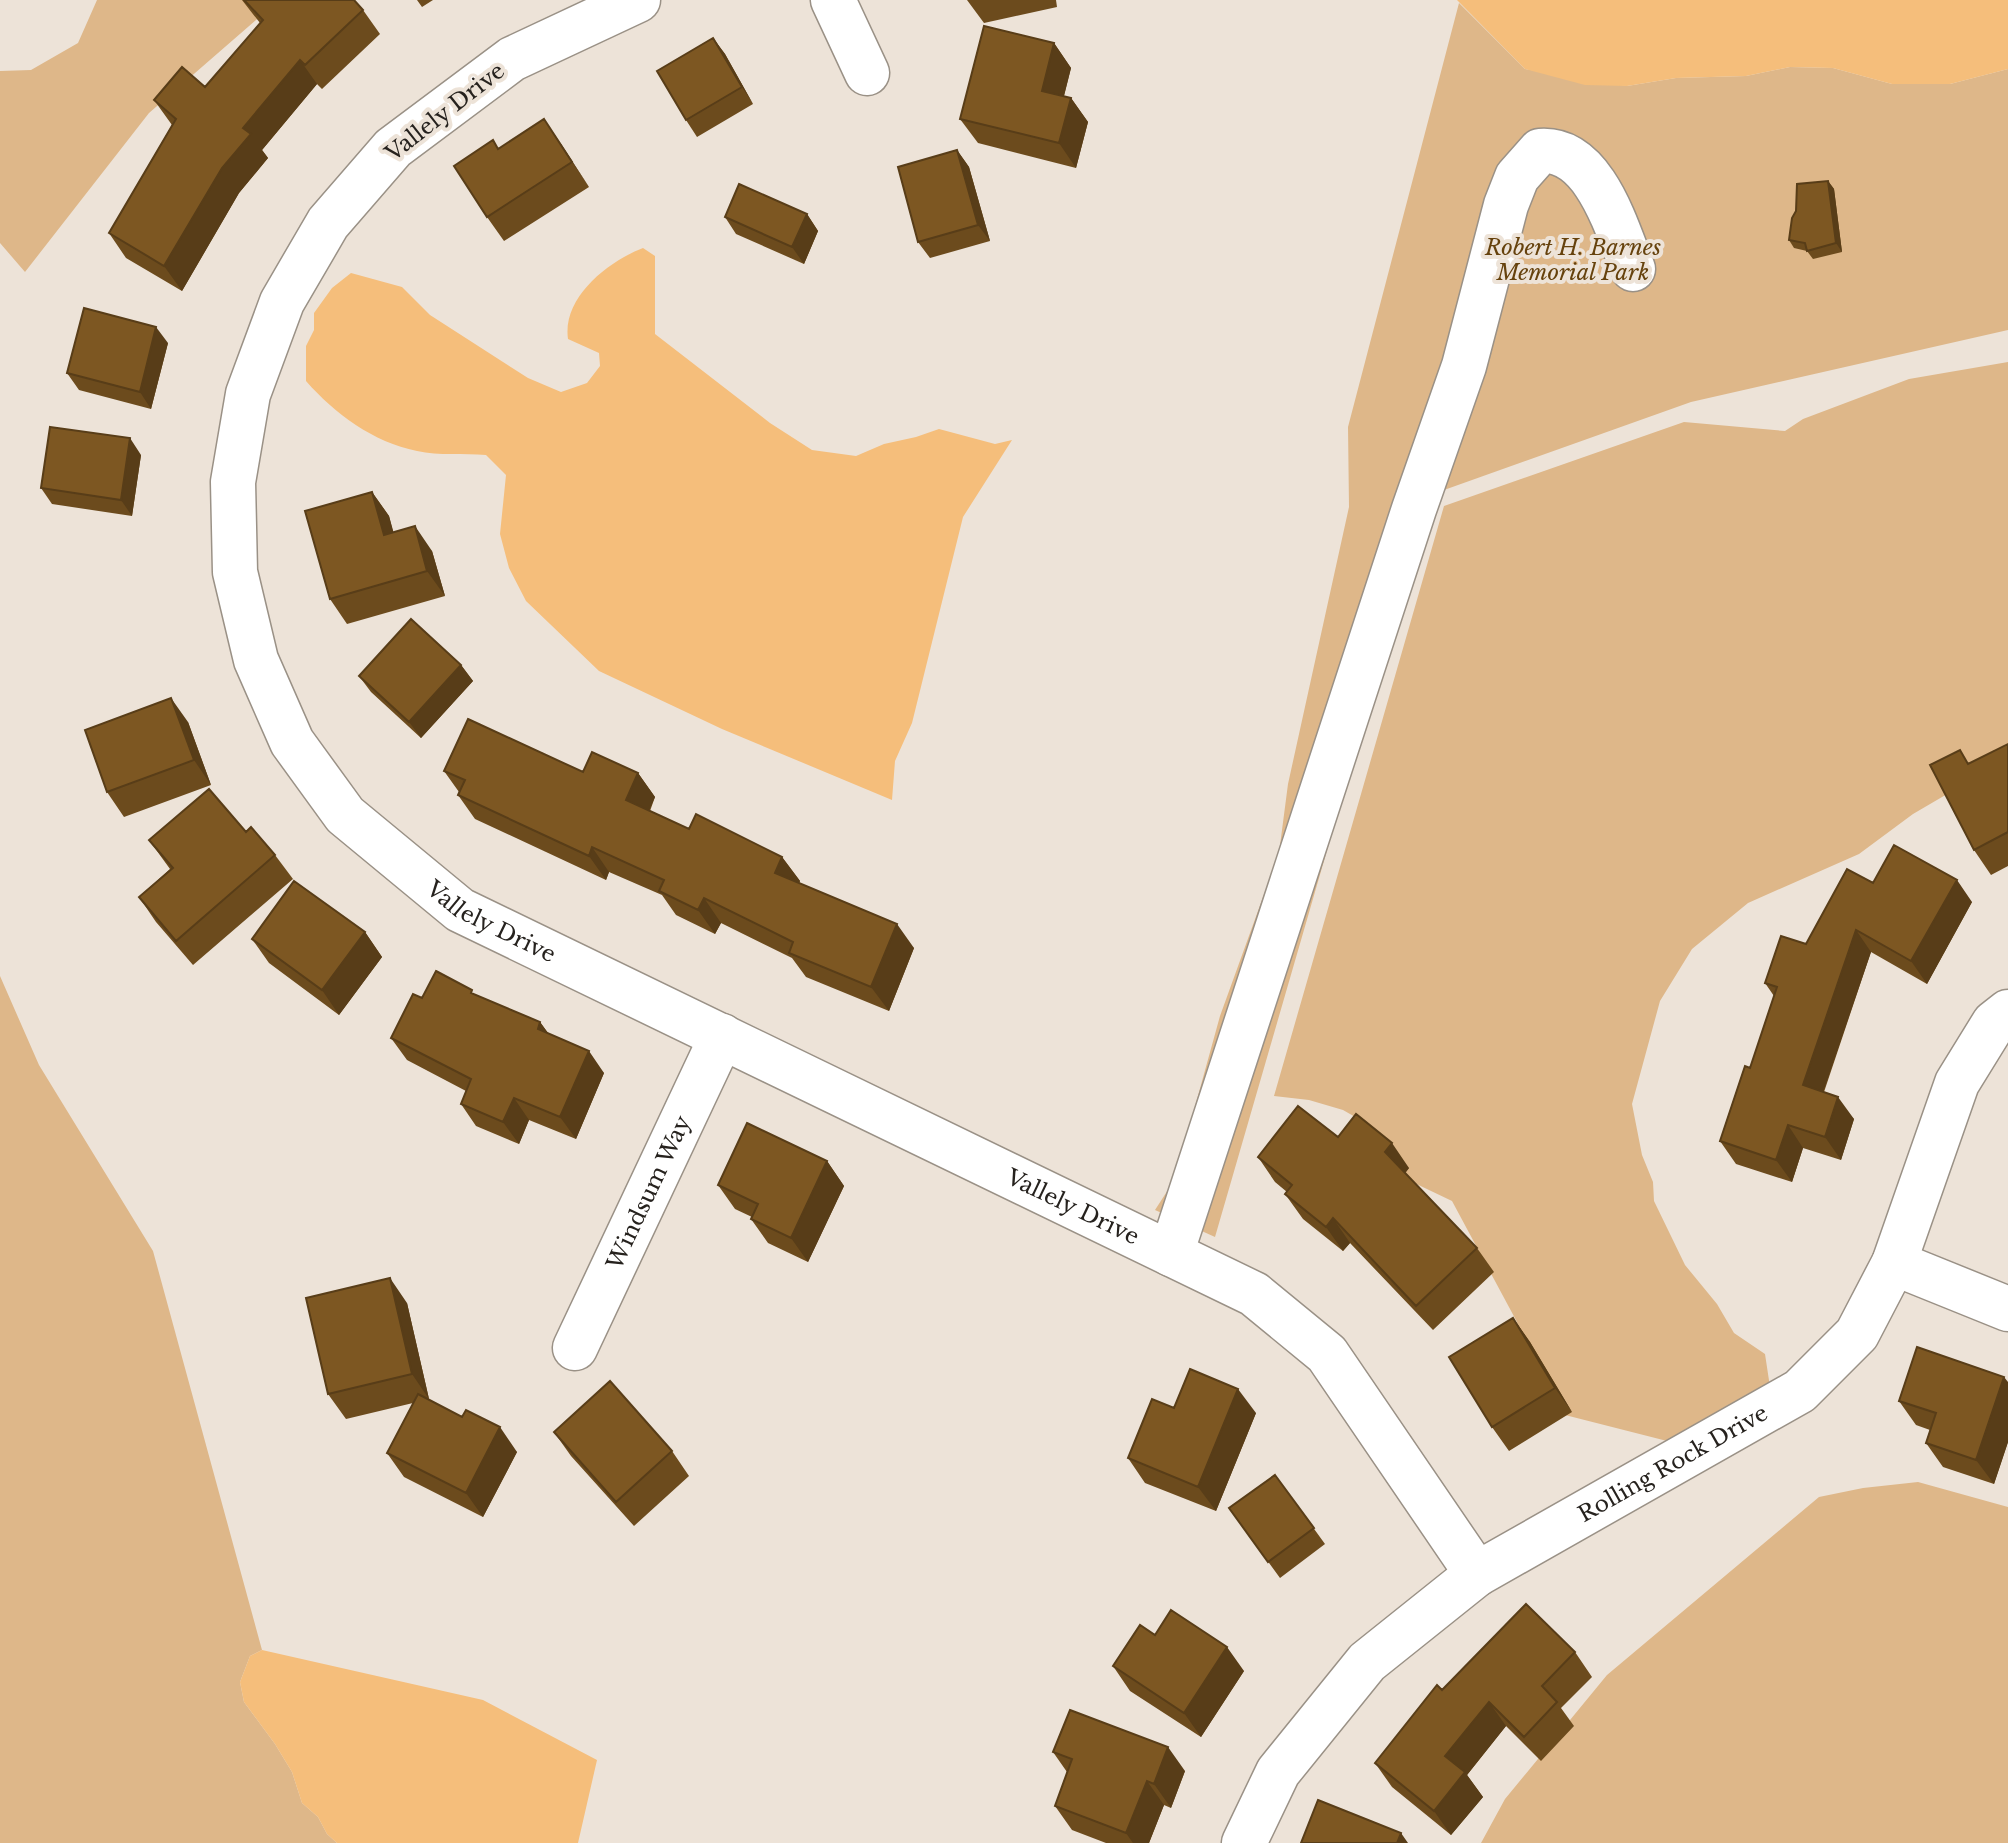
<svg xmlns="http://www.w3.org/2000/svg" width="2008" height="1843" font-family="'Libre Baskerville',serif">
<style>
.green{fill:#deb789}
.water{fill:#f5be7b}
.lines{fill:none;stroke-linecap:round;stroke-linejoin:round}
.minor-casing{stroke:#9a9186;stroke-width:47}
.minor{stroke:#fff;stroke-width:44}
.wall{fill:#6c4b1d}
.shaded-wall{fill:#583d18}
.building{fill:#7d5722;stroke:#583d18;stroke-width:2}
.labels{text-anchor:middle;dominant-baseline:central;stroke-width:8;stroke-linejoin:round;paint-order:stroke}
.street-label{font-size:22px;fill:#26221e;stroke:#ede3d8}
.park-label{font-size:22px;font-style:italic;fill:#66420d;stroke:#ede3d8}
</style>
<rect width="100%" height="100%" fill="#ede3d8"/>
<path class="green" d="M 97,0 L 279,0 L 149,113 L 25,272 L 0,243 L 0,71 L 31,70 L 78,43 Z
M 1459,3 L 1525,69 L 1627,86 L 1676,78 L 1746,76 L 1790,67 L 1833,68 L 1892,84 L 1950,84 L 2008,69 L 2008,330 L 1691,402 L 1430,495 L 1215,1237 L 1155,1210 L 1175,1179 L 1220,1016 L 1279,853 L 1288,784 L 1349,507 L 1348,427 Z
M 2008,362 L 2008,766 L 1978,776 L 1913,814 L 1859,854 L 1748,903 L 1692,949 L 1660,1001 L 1632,1104 L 1642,1155 L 1653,1182 L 1654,1201 L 1685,1265 L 1717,1304 L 1734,1333 L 1765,1354 L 1770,1387 L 1671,1442 L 1565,1415 L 1522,1349 L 1517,1322 L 1452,1201 L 1406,1179 L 1364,1122 L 1343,1110 L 1309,1100 L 1274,1096 L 1444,506 L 1684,422 L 1785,431 L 1803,419 L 1909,379 Z
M 0,976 L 39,1065 L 153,1251 L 262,1650 L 250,1656 L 240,1682 L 244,1702 L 275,1744 L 292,1772 L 302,1803 L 318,1817 L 327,1834 L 337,1843 L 0,1843 Z
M 1918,1482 L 2008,1507 L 2008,1843 L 1481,1843 L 1505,1799 L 1607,1675 L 1819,1497 L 1863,1488 Z"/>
<path class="water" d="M 1457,0 L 2008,0 L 2008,69 L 1950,84 L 1892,84 L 1833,68 L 1790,67 L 1746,76 L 1676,78 L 1627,86 L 1585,85 L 1525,69 Z
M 643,248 L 655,256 L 655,334 L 770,423 L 812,450 L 856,456 L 884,444 L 916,437 L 939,429 L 995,444 L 1012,440 L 963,517 L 912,723 L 895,761 L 892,800 L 722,729 L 599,671 L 526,601 L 509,568 L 500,534 L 506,475 L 486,455 C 464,453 439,456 417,451 C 373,442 335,414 306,381 L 306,346 L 314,330 L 314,313 L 332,288 L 351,273 L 402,287 L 430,315 L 528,378 L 561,392 L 587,383 L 600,366 L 599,353 L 568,339 C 562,297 609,261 643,248 Z
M 262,1650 L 483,1700 L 597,1760 L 578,1843 L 337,1843 L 327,1834 L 318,1817 L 302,1803 L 292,1772 L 275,1744 L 244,1702 L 240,1682 L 250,1656 Z"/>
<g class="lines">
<defs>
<g id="minor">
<path id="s1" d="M 638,0 L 512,59 L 393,148 L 328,223 L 282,302 L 248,394 L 233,482 L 235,572 L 256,660 L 292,742 L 345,815 L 460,910 L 1254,1294 L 1327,1354 L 1477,1574"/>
<path d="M 833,0 L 867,73"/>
<path d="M 1171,1254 L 1414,509 L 1464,366 L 1506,205 L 1517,177 L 1540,151 C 1595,147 1617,230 1633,269"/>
<path d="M 1894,1263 L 2008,1309"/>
<path id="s2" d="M 575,1348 L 722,1036"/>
<path id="s3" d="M 1244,1843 L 1278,1772 L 1367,1662 L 1477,1574 L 1800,1391 L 1857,1334 L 1894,1263 L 1957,1083 L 1994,1023 L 2008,1012"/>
</g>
</defs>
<use href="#minor" class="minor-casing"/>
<use href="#minor" class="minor"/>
</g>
<path class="wall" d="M 242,0 L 354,0 L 363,10 L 380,34 L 322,89 L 317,84 L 262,150 L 268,158 L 239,193 L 182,291 L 126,258 L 109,233 L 172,125 L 154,100 L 205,87 L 260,23 Z
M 417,0 L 433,0 L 422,7 Z
M 967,0 L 1056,0 L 1057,7 L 984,23 Z
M 713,38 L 725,54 L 753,104 L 697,137 L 686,120 Z
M 1054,43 L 1071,68 L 1064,96 L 1071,98 L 1088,122 L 1076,168 L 978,143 L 960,119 Z
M 561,144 L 589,187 L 504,241 L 487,217 L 498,149 Z
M 957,150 L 969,167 L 990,241 L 930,258 L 918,242 Z
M 1828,181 L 1834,189 L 1842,252 L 1813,259 L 1807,251 L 1794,248 L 1789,240 Z
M 807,214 L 818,231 L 804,264 L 736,234 L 725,217 Z
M 168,343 L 151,409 L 79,390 L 67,373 Z
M 141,455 L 132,516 L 52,504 L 41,488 Z
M 372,492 L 389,516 L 393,532 L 432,551 L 445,596 L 347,624 L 330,599 Z
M 461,665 L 473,681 L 421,738 L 371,692 L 359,676 Z
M 188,722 L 211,785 L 124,817 L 107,792 Z
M 2008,744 L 2008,866 L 1991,875 L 1974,850 L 1970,763 Z
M 444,771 L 638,773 L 655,797 L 650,811 L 689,829 L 782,857 L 800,881 L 799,883 L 914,948 L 889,1011 L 806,977 L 792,958 L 721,923 L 715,934 L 676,915 L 662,895 L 609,872 L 606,880 L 475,819 L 458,795 L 459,792 Z
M 246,832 L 275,855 L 293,879 L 193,965 L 156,922 L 139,897 L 170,869 L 149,840 Z
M 1873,883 L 1972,902 L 1927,984 L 1871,952 L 1824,1092 L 1854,1119 L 1841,1160 L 1803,1148 L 1792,1182 L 1736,1164 L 1720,1141 L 1750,1068 L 1774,996 L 1765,983 Z
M 365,932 L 382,957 L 339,1015 L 269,963 L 252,939 Z
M 475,995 L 540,1022 L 548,1033 L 604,1073 L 576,1139 L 529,1120 L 519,1144 L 476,1126 L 461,1104 L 466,1091 L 407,1060 L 391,1038 L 422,998 Z
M 1338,1137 L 1409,1168 L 1405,1173 L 1477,1248 L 1494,1272 L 1433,1330 L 1350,1243 L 1343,1251 L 1303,1219 L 1285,1194 L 1287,1192 L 1275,1182 L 1258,1157 Z
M 827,1161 L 844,1186 L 808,1262 L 768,1243 L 751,1219 L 752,1217 L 735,1209 L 718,1185 Z
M 407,1303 L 429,1399 L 427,1399 L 517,1452 L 483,1517 L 404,1477 L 387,1453 L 413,1403 L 346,1419 L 328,1394 Z
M 1513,1318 L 1530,1342 L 1572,1412 L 1509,1451 L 1492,1427 Z
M 2008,1382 L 2008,1442 L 1994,1484 L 1943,1467 L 1926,1443 L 1930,1430 L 1916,1425 L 1899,1401 Z
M 1174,1408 L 1256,1413 L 1216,1511 L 1145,1483 L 1128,1458 Z
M 554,1432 L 672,1451 L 689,1476 L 634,1526 L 571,1456 Z
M 1275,1475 L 1325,1544 L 1280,1578 L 1229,1508 Z
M 1155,1635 L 1244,1671 L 1201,1737 L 1130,1691 L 1113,1666 Z
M 1575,1652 L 1592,1677 L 1561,1708 L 1574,1726 L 1541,1761 L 1506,1726 L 1467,1775 L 1483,1797 L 1451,1835 L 1392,1787 L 1375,1763 L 1442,1690 Z
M 1053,1752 L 1185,1771 L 1171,1808 L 1164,1805 L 1149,1843 L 1106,1843 L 1072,1830 L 1055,1806 L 1067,1772 Z"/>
<path class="shaded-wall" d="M 713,38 L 725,54 L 753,104 L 742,87 Z
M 1054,43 L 1071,68 L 1059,115 L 1042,91 Z
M 300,60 L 317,84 L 262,150 L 268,158 L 239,193 L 182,291 L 164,266 L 222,168 L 243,128 Z
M 1071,98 L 1088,122 L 1076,168 L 1059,143 Z
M 544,119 L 561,144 L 589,187 L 572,162 Z
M 957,150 L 969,167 L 990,241 L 978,225 Z
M 1828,181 L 1834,189 L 1842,252 L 1836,243 Z
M 807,214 L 818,231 L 804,264 L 792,247 Z
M 156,327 L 168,343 L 151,409 L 140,392 Z
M 130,438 L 141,455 L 132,516 L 121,500 Z
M 372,492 L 389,516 L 401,559 L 384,535 Z
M 415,526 L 432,551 L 445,596 L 427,571 Z
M 461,665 L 473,681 L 421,738 L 409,722 Z
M 171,698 L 188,722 L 211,785 L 194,760 Z
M 638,773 L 655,797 L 643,824 L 626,800 Z
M 592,847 L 609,872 L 606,880 L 589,856 Z
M 782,857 L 800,881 L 792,897 L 775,873 Z
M 1957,880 L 1972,902 L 1927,984 L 1911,961 Z
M 704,898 L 721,923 L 715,934 L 698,910 Z
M 897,924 L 914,948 L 889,1011 L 871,987 Z
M 1856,930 L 1871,952 L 1818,1107 L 1803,1085 Z
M 365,932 L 382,957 L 339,1015 L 322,990 Z
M 540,1022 L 556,1044 L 538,1029 Z
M 589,1051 L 604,1073 L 576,1139 L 560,1117 Z
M 1838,1097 L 1854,1119 L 1841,1160 L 1825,1137 Z
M 514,1098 L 529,1120 L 519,1144 L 503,1122 Z
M 1788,1125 L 1803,1148 L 1792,1182 L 1776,1160 Z
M 1392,1143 L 1409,1168 L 1403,1176 L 1385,1152 Z
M 827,1161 L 844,1186 L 808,1262 L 791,1238 Z
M 1333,1218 L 1350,1243 L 1343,1251 L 1326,1227 Z
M 390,1278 L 407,1303 L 429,1399 L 412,1374 Z
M 1513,1318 L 1530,1342 L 1572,1412 L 1555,1388 Z
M 2004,1377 L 2008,1382 L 2008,1442 L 1994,1484 L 1976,1460 Z
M 1238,1389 L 1256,1413 L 1216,1511 L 1198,1487 Z
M 500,1427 L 517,1452 L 483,1517 L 466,1493 Z
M 1227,1647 L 1244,1671 L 1201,1737 L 1184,1713 Z
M 1489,1702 L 1506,1726 L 1467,1775 L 1483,1797 L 1451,1835 L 1434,1811 L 1445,1756 Z
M 1168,1747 L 1185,1771 L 1171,1808 L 1154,1784 Z
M 1147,1781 L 1164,1805 L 1149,1843 L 1133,1843 L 1126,1833 Z
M 1401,1833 L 1408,1843 L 1397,1843 Z"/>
<path class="building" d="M 244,0 L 354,0 L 363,10 L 305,65 L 300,60 L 243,128 L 251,134 L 222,168 L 164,266 L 109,233 L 176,119 L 154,100 L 182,67 L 205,87 L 263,20 Z
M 984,26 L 1054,43 L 1042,91 L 1071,98 L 1059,143 L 960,119 Z
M 713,38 L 742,87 L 686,120 L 657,71 Z
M 544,119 L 572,162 L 487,217 L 454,166 L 493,140 L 498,149 Z
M 957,150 L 978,225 L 918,242 L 898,167 Z
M 1828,181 L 1836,243 L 1807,251 L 1805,243 L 1789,240 L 1792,218 L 1796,211 L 1797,184 Z
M 739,184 L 807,214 L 792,247 L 725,217 Z
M 84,308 L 156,327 L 140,392 L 67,373 Z
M 50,427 L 130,438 L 121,500 L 41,488 Z
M 372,492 L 384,535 L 415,526 L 427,571 L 330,599 L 305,511 Z
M 411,619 L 461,665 L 409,722 L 359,676 Z
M 171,698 L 194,760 L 107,792 L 85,730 Z
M 468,719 L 583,772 L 592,752 L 638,773 L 626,800 L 689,829 L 696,814 L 782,857 L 775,873 L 897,924 L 871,987 L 789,953 L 793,942 L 704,898 L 698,910 L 659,891 L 664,880 L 592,847 L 589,856 L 458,795 L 465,780 L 444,771 Z
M 2008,744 L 2008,832 L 1974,850 L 1930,765 L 1960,750 L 1968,764 Z
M 209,789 L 246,832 L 251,827 L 275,855 L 176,941 L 139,897 L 173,868 L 149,840 Z
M 1894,845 L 1957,880 L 1911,961 L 1856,930 L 1803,1085 L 1838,1097 L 1825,1137 L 1788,1125 L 1776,1160 L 1720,1141 L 1745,1066 L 1750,1068 L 1777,987 L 1765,983 L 1781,936 L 1806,944 L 1847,869 L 1873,883 Z
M 294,881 L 365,932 L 322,990 L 252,939 Z
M 436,971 L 472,990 L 471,993 L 540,1022 L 538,1029 L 589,1051 L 560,1117 L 514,1098 L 503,1122 L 461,1104 L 471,1079 L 391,1038 L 413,994 L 422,998 Z
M 1298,1106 L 1338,1137 L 1356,1114 L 1392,1143 L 1385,1152 L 1477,1248 L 1416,1306 L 1333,1218 L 1326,1227 L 1285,1194 L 1292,1185 L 1258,1157 Z
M 747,1123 L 827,1161 L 791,1238 L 751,1219 L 758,1204 L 718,1185 Z
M 390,1278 L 412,1374 L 328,1394 L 306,1298 Z
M 1513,1318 L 1555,1388 L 1492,1427 L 1449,1357 Z
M 1917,1347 L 2004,1377 L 1976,1460 L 1926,1443 L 1936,1413 L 1899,1401 Z
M 1190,1369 L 1238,1389 L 1198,1487 L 1128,1458 L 1152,1399 L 1174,1408 Z
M 610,1381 L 672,1451 L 616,1502 L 554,1432 Z
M 418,1394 L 462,1417 L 466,1410 L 500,1427 L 466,1493 L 387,1453 Z
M 1275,1475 L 1314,1528 L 1268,1562 L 1229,1508 Z
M 1526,1604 L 1575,1652 L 1542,1686 L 1557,1702 L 1524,1737 L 1489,1702 L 1445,1756 L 1465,1772 L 1434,1811 L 1375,1763 L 1437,1685 L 1442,1690 Z
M 1171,1610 L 1227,1647 L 1184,1713 L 1113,1666 L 1140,1625 L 1155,1635 Z
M 1070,1710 L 1168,1747 L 1154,1784 L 1147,1781 L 1126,1833 L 1055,1806 L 1072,1759 L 1053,1752 Z
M 1318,1800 L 1401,1833 L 1397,1843 L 1301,1843 Z"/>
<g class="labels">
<g class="street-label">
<text transform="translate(445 112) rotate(-38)">Vallely Drive</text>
<text stroke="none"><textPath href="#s1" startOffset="1208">Vallely Drive</textPath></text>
<text stroke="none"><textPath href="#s2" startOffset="172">Windsum Way</textPath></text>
<text stroke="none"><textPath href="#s1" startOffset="1856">Vallely Drive</textPath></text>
<text stroke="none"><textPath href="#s3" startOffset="586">Rolling Rock Drive</textPath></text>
</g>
<g class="park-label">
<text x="1573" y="247">Robert H. Barnes<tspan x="1573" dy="25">Memorial Park</tspan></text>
</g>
</g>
</svg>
